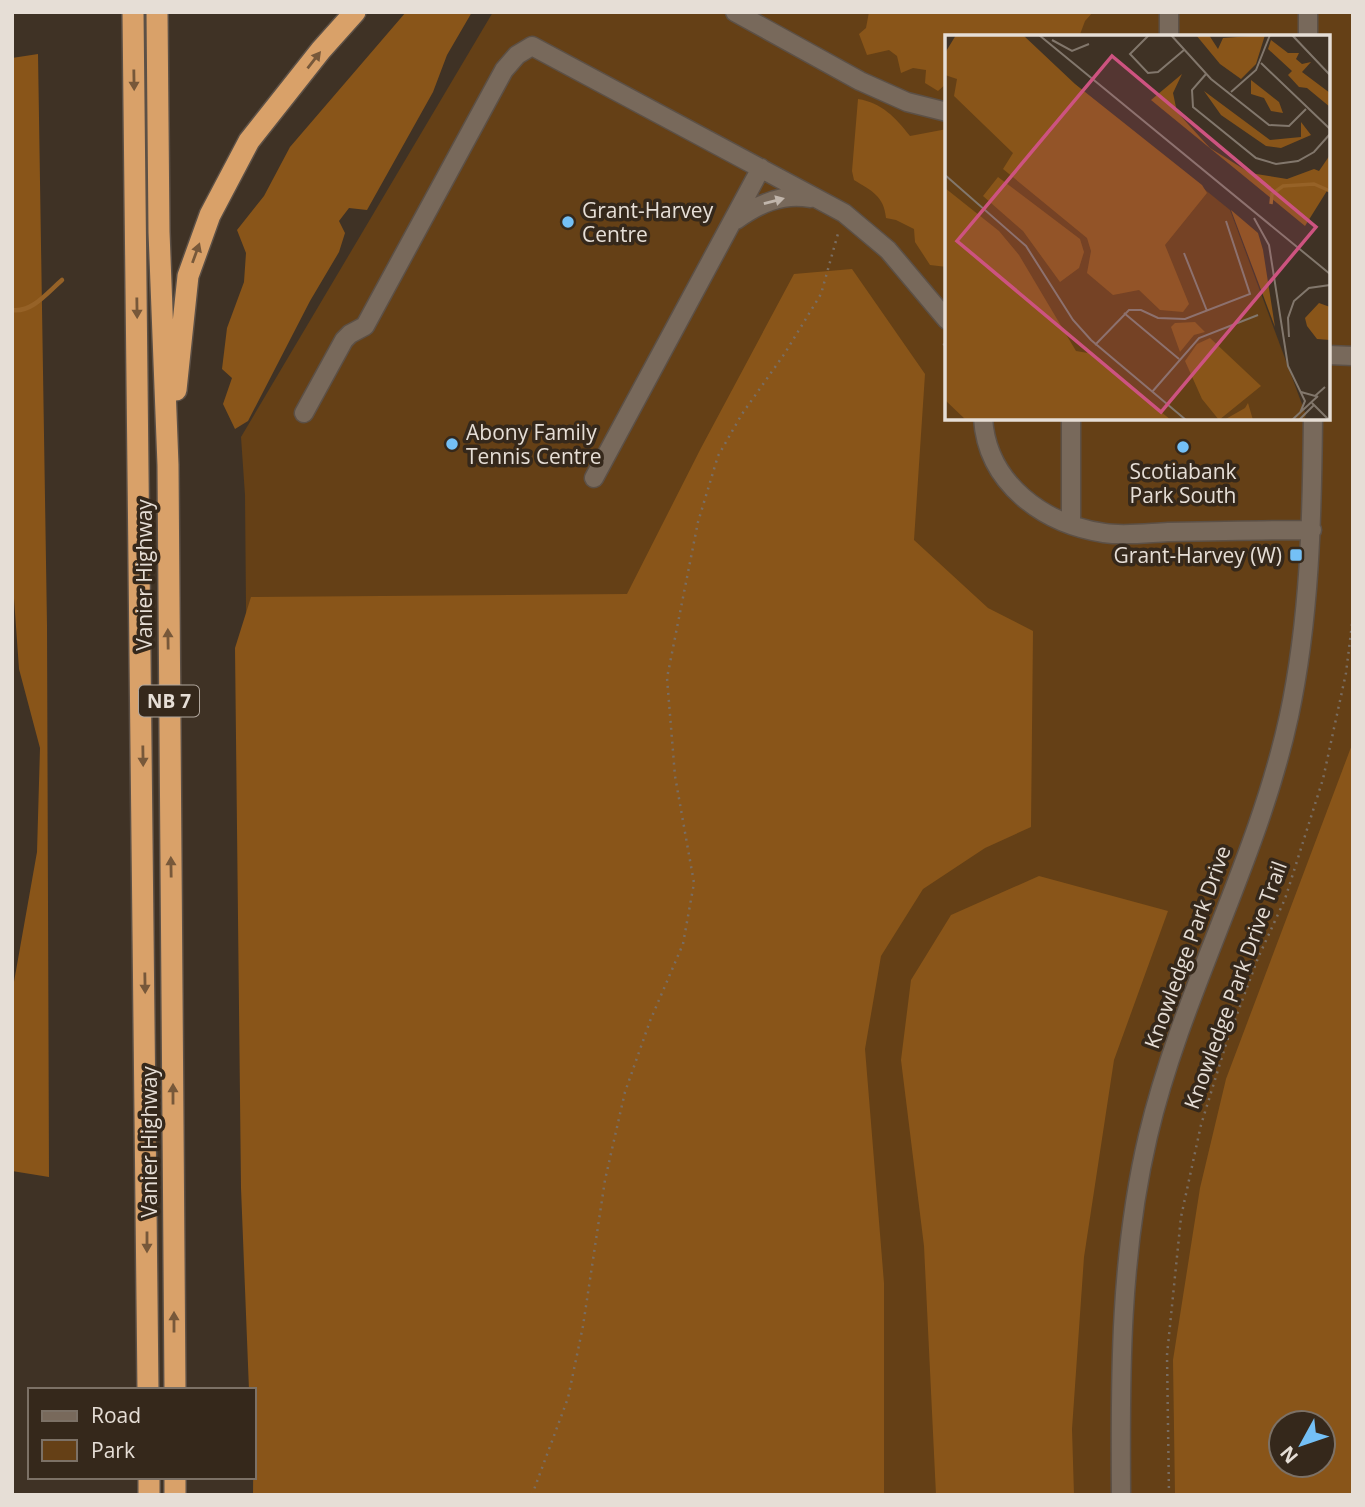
<svg xmlns="http://www.w3.org/2000/svg" width="1365" height="1507" font-family="'Open Sans',sans-serif">
<style>
.green{fill:#654016;fill-rule:evenodd}
.forest{fill:#895519;fill-rule:evenodd}
.lines{fill:none;stroke-linecap:round;stroke-linejoin:round}
.stream{stroke:#966227;stroke-width:4.5}
.minor-casing{stroke:#5c5046;stroke-width:21}
.highway-casing{stroke:#5c5046;stroke-width:24}
.path{stroke:#796d62;stroke-width:2.5;stroke-dasharray:2 5;stroke-linecap:butt}
.minor{stroke:#78695b;stroke-width:18}
.highway{stroke:#d9a169;stroke-width:21}
.oneway{fill:#77583a}
.oneway2{fill:#c0b5ab}
.poi-dot{fill:#74c0f6;stroke:#35281b;stroke-width:2.5}
.labels{text-anchor:middle;dominant-baseline:central;stroke-width:7;stroke-linejoin:round;paint-order:stroke}
.shield{fill:#35281b;stroke:#b1a79e;stroke-width:2}
.shield-label{font-size:19px;font-weight:bold;fill:#e6ded6}
.poi-label{font-size:21px;fill:#e6ded6;stroke:#35281b;text-anchor:start}
.street-label{font-size:21px;fill:#e6ded6;stroke:#35281b}
.inset-river{fill:none;stroke:#966227;stroke-width:3.5}
.inset-road{fill:none;stroke:#82776c;stroke-width:2}
.view{fill:#cd5380;fill-opacity:0.15;stroke:#cd5380;stroke-width:3.5}
.inset-edge{fill:none;stroke:#e6ded6;stroke-width:3.5}
</style>
<rect width="100%" height="100%" fill="#3f3225"/>
<path class="green" d="M 493,12 L 1353,12 L 1353,1495 L 254,1495 L 245,495 L 241,437 ZM 947,37 L 1328,37 L 1328,418 L 947,418 ZM 1281,1423 L 1323,1423 L 1323,1465 L 1281,1465 Z"/>
<path class="forest" d="M 406,12 L 472,12 L 447,55 L 433,92 L 367,210 L 349,208 L 339,221 L 345,233 L 339,252 L 310,301 L 248,421 L 235,429 L 223,404 L 232,378 L 222,369 L 227,328 L 244,282 L 246,253 L 237,230 L 264,196 L 290,147 Z
M 869,12 L 1093,12 L 1085,21 L 1079,37 L 947,37 L 947,83 L 938,91 L 925,83 L 926,70 L 913,68 L 901,73 L 897,56 L 889,50 L 867,55 L 859,34 L 866,28 Z
M 38,54 L 47,625 L 49,1177 L 12,1171 L 12,993 L 37,852 L 40,748 L 19,669 L 12,570 L 12,58 Z
M 858,99 C 882,103 895,117 910,136 L 947,129 L 947,267 L 930,265 L 915,242 L 914,229 L 896,220 L 886,218 C 884,196 872,191 854,180 L 852,171 Z
M 852,269 L 925,374 L 914,540 L 988,608 L 1033,631 L 1031,827 L 985,848 L 923,889 L 881,956 L 865,1049 L 884,1283 L 884,1495 L 253,1495 L 254,1390 L 249,1390 L 241,1188 L 235,648 L 251,597 L 627,594 L 701,448 L 794,274 Z
M 1353,742 L 1353,1495 L 1175,1495 L 1173,1360 L 1200,1188 L 1226,1079 ZM 1323,1423 L 1323,1465 L 1281,1465 L 1281,1423 Z
M 1039,876 L 1168,911 L 1114,1060 L 1084,1257 L 1072,1429 L 1074,1495 L 936,1495 L 924,1246 L 901,1060 L 911,980 L 951,915 Z"/>
<g class="lines">
<path class="stream" d="M 12,310 C 32,313 48,292 62,280"/>
<defs>
<path id="minor" d="M 735,12 L 860,81 L 907,102 L 947,112
M 1169,12 L 1169,37
M 1308,12 L 1308,37
M 736,220 C 758,204 782,193 810,198
M 1328,355 L 1353,356
M 304,413 L 344,340 L 350,334 L 365,326 L 504,70 L 517,55 L 532,46 L 844,213 L 888,250 L 947,320
M 983,418 C 987,484 1044,524 1104,533 C 1124,536 1147,533 1168,532 C 1216,531 1264,530 1312,530
M 594,478 L 761,168
M 1071,524 L 1071,418
M 1121,1495 C 1120,1374 1120,1255 1148,1136 C 1182,992 1258,860 1289,716 C 1310,618 1312,518 1313,418"/>
<path id="highway" d="M 133,12 L 148,1390
M 157,12 L 159,232 L 168,465 L 175,1390
M 176,390 L 188,276 L 210,215 L 249,141 L 321,50 L 355,12
M 149,1477 L 149,1495
M 175,1477 L 175,1495"/>
</defs>
<use href="#minor" class="minor-casing"/>
<use href="#highway" class="highway-casing"/>
<path class="path" d="M 943,345 L 947,343
M 532,1495 L 568,1398 L 583,1326 L 605,1180 L 625,1092 L 650,1021 L 683,944 L 694,883 L 675,776 L 667,678 L 698,522 L 718,456 L 742,414 L 785,353 L 821,294 L 839,230
M 1169,1495 L 1167,1355 L 1181,1217 L 1201,1125 L 1226,1044 L 1258,958 L 1285,899 L 1323,779 L 1346,673 L 1353,616"/>
<use href="#minor" class="minor"/>
<use href="#highway" class="highway"/>
</g>
<defs><path id="oneway-solid" d="M-6-.8H1V-3.2L6.5 0L1 3.2V.8H-6Z" transform="scale(1.75)"/></defs>
<g class="oneway">
<use href="#oneway-solid" transform="translate(314 60) rotate(-52)"/>
<use href="#oneway-solid" transform="translate(134 80) rotate(89)"/>
<use href="#oneway-solid" transform="translate(196 253) rotate(-70)"/>
<use href="#oneway-solid" transform="translate(137 308) rotate(89)"/>
<use href="#oneway-solid" transform="translate(168 639) rotate(-91)"/>
<use href="#oneway-solid" transform="translate(143 756) rotate(89)"/>
<use href="#oneway-solid" transform="translate(171 867) rotate(-91)"/>
<use href="#oneway-solid" transform="translate(145 983) rotate(89)"/>
<use href="#oneway-solid" transform="translate(173 1094) rotate(-90)"/>
<use href="#oneway-solid" transform="translate(147 1242) rotate(90)"/>
<use href="#oneway-solid" transform="translate(174 1322) rotate(-90)"/>
</g>
<use class="oneway2" href="#oneway-solid" transform="translate(774 201) rotate(-15)"/>
<g class="poi-dot">
<circle cx="568" cy="222" r="7"/>
<circle cx="452" cy="444" r="7"/>
<circle cx="1183" cy="447" r="7"/>
<rect x="1289" y="548" width="14" height="14" rx="3.5"/>
</g>
<g class="labels">
<rect class="shield" x="139" y="685.5" width="60" height="31" rx="5"/>
<g class="shield-label">
<text x="169" y="701">NB 7</text>
</g>
<g class="poi-label">
<text x="582" y="210">Grant-Harvey<tspan x="582" dy="24">Centre</tspan></text>
<text x="466" y="432">Abony Family<tspan x="466" dy="24">Tennis Centre</tspan></text>
<text x="1183" y="471" text-anchor="middle">Scotiabank<tspan x="1183" dy="24">Park South</tspan></text>
<text x="1282" y="555" text-anchor="end">Grant-Harvey (W)</text>
</g>
<g class="street-label">
<text transform="translate(144 575) rotate(-90)">Vanier Highway</text>
<text transform="translate(1187 947) rotate(-70)">Knowledge Park Drive</text>
<text transform="translate(1235 985) rotate(-70)">Knowledge Park Drive Trail</text>
<text transform="translate(149 1142) rotate(-90)">Vanier Highway</text>
</g>
</g>
<g transform="translate(945 35)">
<rect width="385" height="385" fill="#3f3225"/>
<path d="M 0,31 L 121,42 L 285,175 L 361,380 L 359,385 L 0,385 Z" fill="#654016"/>
<path d="M 11,0 L 78,0 L 130,49 L 257,150 L 262,158 L 220,210 L 244,269 L 238,277 L 215,275 L 194,255 L 168,260 L 142,238 L 146,216 L 142,203 L 58,134 L 68,118 L 9,61 L 12,44 L 0,40 L 0,18 ZM 251,0 L 264,0 L 273,14 L 278,3 L 320,0 L 311,29 L 296,44 L 275,29 ZM 326,5 L 343,18 L 354,18 L 351,24 L 357,29 L 366,27 L 357,37 L 385,58 L 385,72 L 362,53 L 354,52 L 343,40 L 347,36 L 323,14 ZM 237,39 L 228,58 L 232,77 L 265,113 L 305,138 L 342,144 L 369,134 L 374,136 L 385,120 L 385,151 L 360,191 L 206,65 ZM 306,45 L 334,67 L 338,78 L 326,76 L 319,63 L 306,59 ZM 259,56 L 325,105 L 356,102 L 356,87 L 366,100 L 336,113 L 321,111 L 276,80 ZM 53,142 L 135,204 L 139,217 L 134,233 L 115,247 L 78,196 L 38,161 ZM 0,153 L 54,196 L 74,220 L 131,316 L 143,318 L 226,385 L 21,385 L 0,365 ZM 286,175 L 313,198 L 318,215 L 330,292 ZM 374,268 L 385,272 L 385,305 L 372,304 L 362,291 L 360,283 ZM 250,287 L 260,297 L 249,300 L 235,317 L 226,292 L 230,288 ZM 265,303 L 316,351 L 274,385 L 257,364 L 240,326 L 252,309 ZM 303,368 L 308,385 L 279,385 L 300,373 Z" fill="#895519"/>
<path class="inset-river" d="M 326,169 L 327,159 L 338,151 L 369,149 L 385,156"/>
<path class="inset-road" d="M 94,0 L 385,239M 204,0 L 185,19 L 203,38 L 213,37 L 239,15M 226,0 L 266,44 L 324,90 L 344,91 L 361,74M 347,0 L 385,40M 107,5 L 127,16 L 144,9M 316,28 L 385,94M 261,39 L 247,55 L 248,72 L 311,123 L 331,129 L 353,126 L 369,117 L 385,99M 286,57 L 311,35 L 325,0M 0,140 L 81,211 L 128,285 L 146,305 L 241,385M 309,183 L 324,210 L 343,331 L 360,366 L 355,378M 239,218 L 262,276M 179,278 L 234,324M 344,302 L 343,283 L 349,266 L 364,253 L 385,250M 150,310 L 184,275 L 196,275 L 213,283 L 240,284 L 305,259 L 281,186M 207,357 L 254,303 L 313,280M 356,357 L 370,361 L 380,352M 367,368 L 384,385M 347,385 L 373,361M 354,385 L 369,370"/>
<path class="view" d="M 167,21 L 371,192 L 216,377 L 12,206 Z"/>
<rect width="385" height="385" class="inset-edge"/>
</g>
<rect width="1365" height="1507" fill="none" stroke="#e6ded6" stroke-width="28"/>
<rect x="28" y="1388" width="228" height="91" fill="#35281b" stroke="#7c7166" stroke-width="2"/>
<rect x="42" y="1411" width="35" height="10" fill="#78695b" stroke="#7c7166" stroke-width="2"/>
<text x="91" y="1423" font-size="21" fill="#e6ded6">Road</text>
<rect x="42" y="1440" width="35" height="21" fill="#654016" stroke="#7c7166" stroke-width="2"/>
<text x="91" y="1458" font-size="21" fill="#e6ded6">Park</text>
<g transform="translate(1302 1444) rotate(230)"><circle r="33" fill="#35281b" stroke="#7c7166" stroke-width="2"/>
<path d="M0-5L12 26L0 18L-12 26Z" fill="#74c0f6"/>
<text y="-10" font-size="19" font-weight="bold" text-anchor="middle" fill="#e6ded6">N</text>
</g>
</svg>
